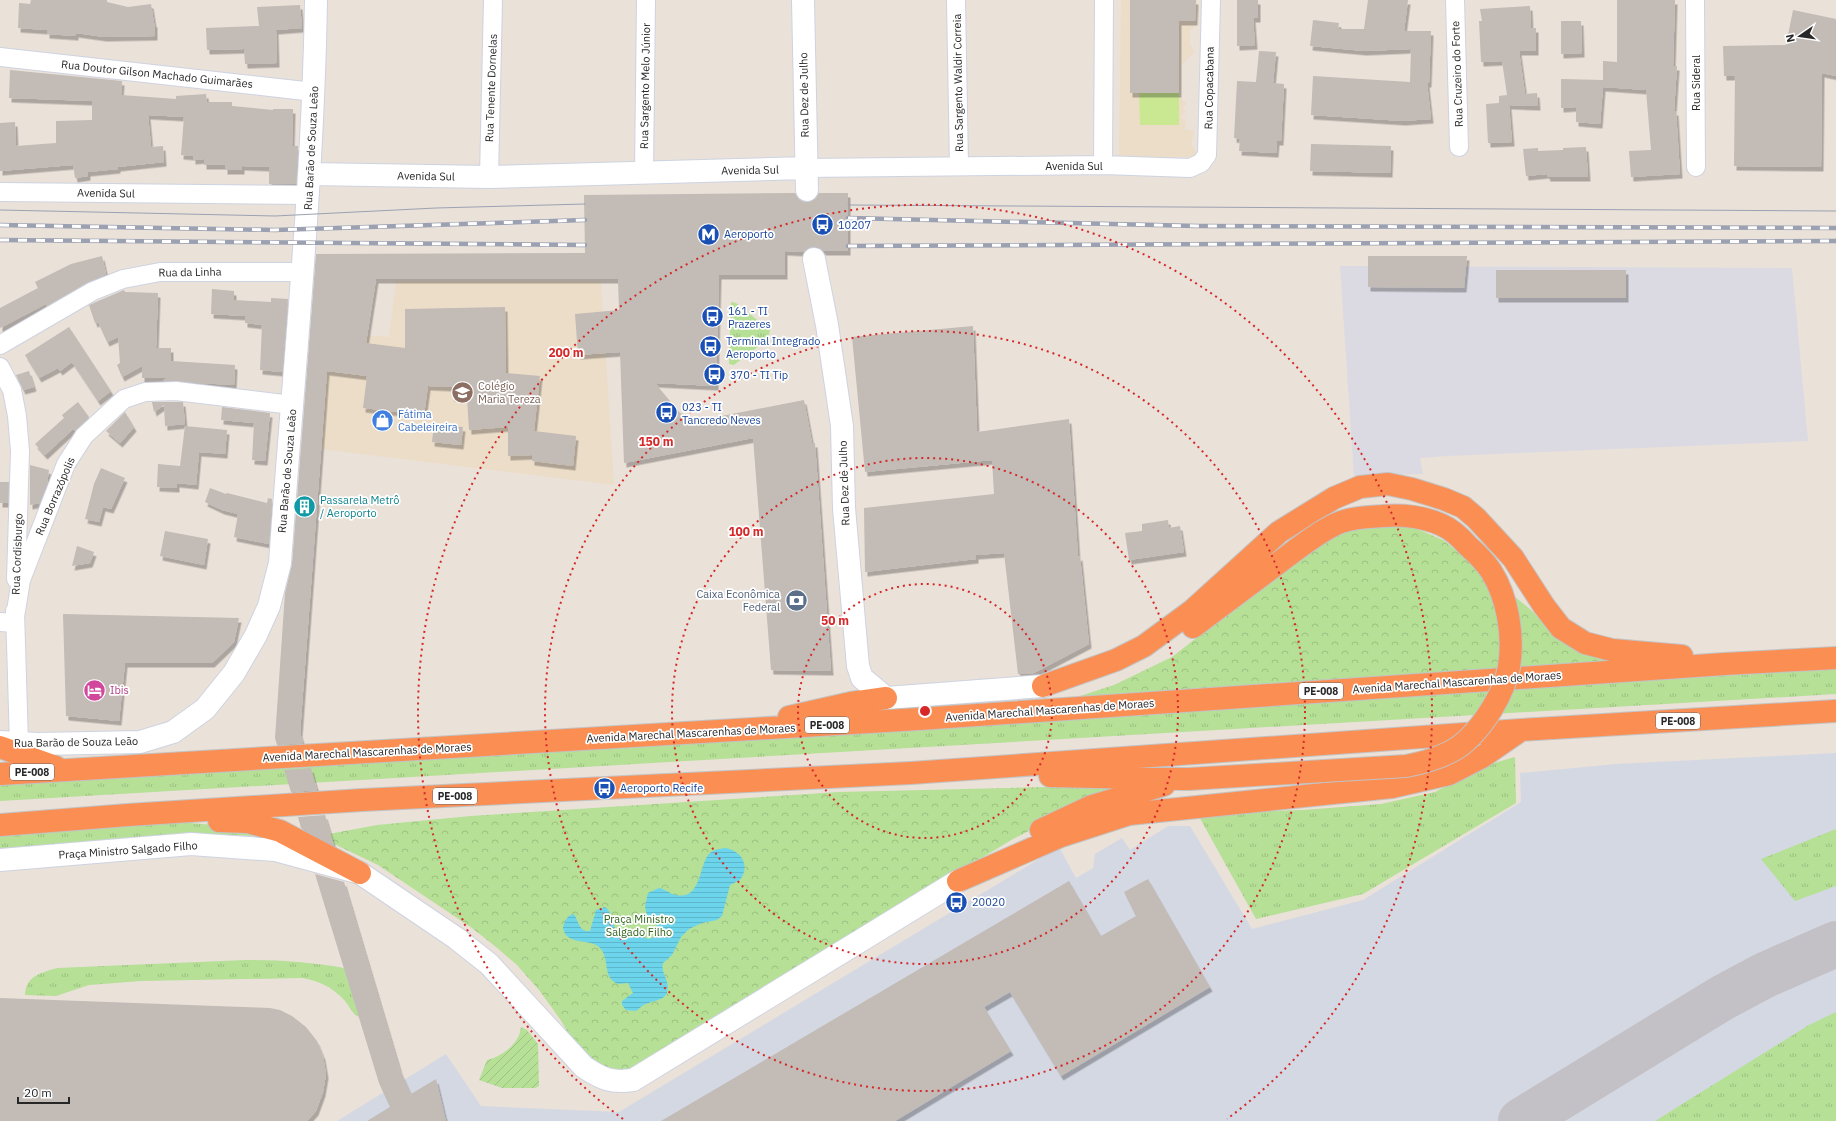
<svg xmlns="http://www.w3.org/2000/svg" width="1836" height="1121" font-family="'IBM Plex Sans',sans-serif">
<style>
.industrial{fill:#dbdae2}
.education{fill:#ecddc8}
.airport{fill:#d4d8e2}
.grass{fill:url(#grass-tufts)}
.forest{fill:url(#forest-crowns)}
.garden{fill:url(#garden-furrows)}
.pitch{fill:#cae891}
.water{fill:url(#water-rules)}
.lines{fill:none;stroke-linecap:round;stroke-linejoin:round}
.taxiway{stroke:#c3c1c6;stroke-width:46}
.building{fill:#c2bbb6;filter:url(#shadow)}
.secondary-tunnel{stroke:#c3bcb5;stroke-width:22;stroke-dasharray:22 11;stroke-linecap:butt}
.street-casing{stroke:#ced3e1;stroke-width:20}
.secondary-casing{stroke:#ced3e1;stroke-width:24}
.highway-casing{stroke:#c3c3c3;stroke-width:24}
.street{stroke:#fff;stroke-width:18}
.secondary{stroke:#fff;stroke-width:22}
.highway{stroke:#fb8e53;stroke-width:22}
.tram{stroke:#9ca1b2;stroke-width:1}
.rail-casing{stroke:#9ca1b2;stroke-width:4.5}
.rail{stroke:#fff;stroke-width:3;stroke-dasharray:9;stroke-linecap:butt}
.highway-bridge-casing{stroke:#c3c3c3;stroke-width:24;stroke-linecap:butt}
.highway-bridge{stroke:#fb8e53;stroke-width:22}
.ring{fill:none;stroke:#d62828;stroke-width:2;stroke-dasharray:2 4}
.labels{text-anchor:middle;dominant-baseline:central;stroke-width:3.5;stroke-linejoin:round;paint-order:stroke}
.shield{fill:#fff;stroke:#686868;stroke-width:1}
.shield-label{font-size:10px;font-weight:bold;fill:#272727}
.street-label{font-size:11px;fill:#272727;stroke:#fff}
.transit-label{font-size:11px;fill:#164399;stroke:#fff;text-anchor:start}
.education-label{font-size:11px;fill:#785e54;stroke:#fff;text-anchor:start}
.shop-label{font-size:11px;fill:#366cbe;stroke:#fff;text-anchor:start}
.culture-label{font-size:11px;fill:#0d838f;stroke:#fff;text-anchor:start}
.service-label{font-size:11px;fill:#4e5e75;stroke:#fff;text-anchor:end}
.hotel-label{font-size:11px;fill:#b23c85;stroke:#fff;text-anchor:start}
.park-label{font-size:11px;fill:#2f621a;stroke:#fff}
.centre{fill:#d62828;stroke:#fff;stroke-width:2}
.ring-label{font-size:12px;text-anchor:middle;font-weight:bold;fill:#d62828;stroke:#fff;stroke-width:3.5;stroke-linejoin:round;paint-order:stroke}
</style>
<defs>
<pattern id="grass-tufts" width="24" height="20" patternUnits="userSpaceOnUse"><rect width="24" height="20" fill="#b5e096"/><path d="M3 7l-1-3M5 7V3M7 7l1-3M15 17l-1-3M17 17v-4M19 17l1-3" fill="none" stroke="#9cc081"/></pattern>
<pattern id="forest-crowns" width="20" height="18" patternUnits="userSpaceOnUse"><rect width="20" height="18" fill="#b5e096"/><path d="M2 6a3 3 0 1 1 6 0M12 15a3 3 0 1 1 6 0" fill="none" stroke="#9cc081"/></pattern>
<pattern id="garden-furrows" width="10" height="10" patternUnits="userSpaceOnUse"><rect width="10" height="10" fill="#b5e096"/><path d="M-1 1l2-2M0 10L10 0M9 11l2-2" fill="none" stroke="#9cc081"/></pattern>
<pattern id="water-rules" width="6" height="5" patternUnits="userSpaceOnUse"><rect width="6" height="5" fill="#6cd4eb"/><path d="M0 2.5h6" fill="none" stroke="#5eb6ca"/></pattern>
<filter id="shadow"><feDropShadow dx="2.5" dy="4.5" stdDeviation="0" flood-color="#0004"/></filter>
</defs>
<rect width="100%" height="100%" fill="#eae1d9"/>
<path class="industrial" d="M 1340,266 L 1792,268 L 1808,441 L 1447,456 L 1420,458 L 1423,474 L 1354,476 Z"/>
<path class="education" d="M 1121,0 L 1197,0 L 1197,24 L 1190,31 L 1190,45 L 1195,51 L 1181,65 L 1181,98 L 1187,104 L 1182,107 L 1186,112 L 1181,117 L 1187,122 L 1184,129 L 1194,131 L 1191,144 L 1197,153 L 1195,157 L 1119,157 Z
M 396,281 L 601,281 L 614,485 L 312,448 L 322,332 L 389,337 Z"/>
<path class="airport" d="M 1836,753 L 1836,1121 L 337,1121 L 446,1054 L 481,1106 L 619,1112 L 1059,847 L 1076,878 L 1093,868 L 1095,854 L 1122,838 L 1130,850 L 1168,826 L 1190,826 L 1252,929 L 1363,900 L 1521,802 L 1520,773 L 1616,764 Z"/>
<path class="grass" d="M 731,302 L 736,303 L 770,330 L 768,339 L 734,365 L 729,364 Z
M 1836,669 L 1836,694 L 0,801 L 0,782 Z
M 1515,757 L 1516,803 L 1363,894 L 1256,919 L 1197,813 L 1303,810 L 1381,804 L 1435,792 L 1480,767 Z
M 129,818 L 214,825 L 287,836 L 204,835 L 0,851 L 0,827 Z
M 1836,829 L 1836,886 L 1795,901 L 1761,859 Z
M 245,960 C 278,960 311,962 344,968 L 359,1017 C 352,1014 350,1007 345,1001 C 332,987 320,981 302,978 L 141,981 L 89,985 L 56,996 L 25,995 C 26,976 40,973 57,968 Z
M 1836,1012 L 1836,1121 L 1655,1121 L 1809,1025 Z"/>
<path class="forest" d="M 1386,525 L 1415,528 L 1443,540 L 1530,609 L 1555,635 L 1641,662 L 1077,697 L 1114,685 L 1172,657 L 1287,567 L 1338,535 L 1361,527 Z
M 1137,785 L 1043,824 L 1013,839 L 635,1067 L 623,1070 L 606,1069 L 581,1054 L 560,1019 L 539,990 L 517,965 L 496,947 L 472,928 L 378,865 L 328,841 L 329,834 L 377,825 L 471,816 L 839,792 Z"/>
<path class="garden" d="M 521,1027 L 527,1030 L 538,1044 L 539,1086 L 535,1088 L 502,1088 L 479,1080 L 487,1060 C 498,1058 511,1049 517,1039 C 520,1035 520,1031 521,1027 Z"/>
<path class="pitch" d="M 1139,93 L 1179,93 L 1179,125 L 1140,125 Z"/>
<path class="water" d="M 725,848 C 741,850 751,866 740,880 L 730,885 L 722,916 L 717,920 L 702,923 L 689,929 L 681,937 L 672,955 L 663,963 C 661,970 665,975 667,982 C 671,1001 657,999 646,1004 C 642,1005 639,1009 636,1011 L 626,1010 L 622,1005 L 622,1001 L 633,993 L 628,983 L 618,984 C 601,977 611,958 599,947 C 589,938 566,946 563,928 C 564,922 567,915 574,914 C 579,922 579,932 590,931 L 596,910 L 605,907 C 614,913 611,926 619,934 L 634,932 L 648,939 L 655,937 L 660,929 L 647,916 L 645,906 L 648,893 L 659,888 C 665,889 670,894 676,895 C 702,901 699,862 710,853 C 714,849 720,849 725,848 Z"/>
<g class="lines">
<path class="taxiway" d="M 1521,1121 L 1722,998 L 1765,975 L 1836,944"/>
</g>
<path class="building" d="M 31,0 L 107,0 L 107,2 L 128,7 L 151,4 L 154,23 L 155,23 L 155,36 L 104,37 L 76,33 L 76,36 L 47,34 L 47,30 L 18,28 L 19,3 L 30,4 Z
M 1130,0 L 1196,0 L 1195,21 L 1179,21 L 1179,93 L 1130,93 Z
M 1237,0 L 1258,0 L 1258,18 L 1253,18 L 1255,45 L 1237,46 Z
M 1368,0 L 1408,0 L 1404,31 L 1431,31 L 1429,83 L 1427,83 L 1431,119 L 1403,121 L 1311,115 L 1313,76 L 1410,82 L 1411,49 L 1364,51 L 1310,46 L 1313,20 L 1339,23 L 1338,29 L 1364,29 Z
M 1617,0 L 1675,0 L 1673,66 L 1677,66 L 1674,111 L 1676,111 L 1680,174 L 1631,177 L 1629,151 L 1651,150 L 1646,90 L 1603,87 L 1600,124 L 1576,122 L 1576,107 L 1561,108 L 1561,79 L 1603,80 L 1603,61 L 1617,62 Z
M 300,5 L 302,28 L 276,30 L 277,63 L 245,64 L 244,49 L 207,50 L 206,28 L 259,26 L 257,7 Z
M 1530,6 L 1531,28 L 1536,28 L 1536,51 L 1519,51 L 1525,94 L 1537,93 L 1538,106 L 1509,105 L 1512,142 L 1488,143 L 1486,104 L 1499,103 L 1499,96 L 1507,95 L 1502,61 L 1481,62 L 1479,21 L 1482,21 L 1480,9 Z
M 1793,10 L 1836,19 L 1836,76 L 1822,73 L 1821,167 L 1734,166 L 1735,76 L 1724,76 L 1723,46 L 1786,45 Z
M 1561,21 L 1581,21 L 1582,53 L 1561,54 Z
M 1259,51 L 1276,52 L 1273,83 L 1284,84 L 1281,141 L 1277,141 L 1276,153 L 1239,151 L 1240,139 L 1234,138 L 1237,81 L 1256,82 Z
M 10,70 L 122,81 L 121,95 L 176,99 L 176,96 L 206,94 L 207,102 L 232,102 L 232,106 L 273,110 L 273,109 L 293,109 L 292,146 L 298,146 L 296,184 L 269,184 L 269,167 L 242,166 L 242,170 L 225,170 L 225,165 L 204,165 L 204,159 L 193,160 L 193,156 L 181,155 L 184,117 L 148,115 L 151,147 L 163,146 L 164,162 L 118,167 L 118,169 L 88,172 L 88,176 L 75,178 L 73,165 L 0,171 L 0,123 L 15,122 L 16,146 L 56,143 L 56,121 L 92,120 L 92,101 L 9,98 Z
M 1311,144 L 1391,146 L 1390,173 L 1310,171 Z
M 1586,147 L 1588,177 L 1548,177 L 1547,174 L 1526,176 L 1523,149 L 1538,148 L 1538,151 L 1563,150 L 1563,148 Z
M 795,193 L 801,201 L 807,202 L 814,200 L 819,193 L 848,193 L 848,251 L 824,251 L 818,247 L 812,247 L 804,252 L 785,251 L 785,275 L 719,275 L 716,386 L 655,383 L 680,413 L 696,418 L 711,418 L 804,400 L 812,443 L 815,443 L 831,671 L 771,670 L 753,438 L 624,463 L 620,352 L 578,355 L 575,314 L 619,310 L 618,279 L 376,279 L 366,343 L 405,348 L 405,309 L 505,307 L 506,373 L 540,376 L 534,431 L 576,436 L 573,466 L 532,461 L 532,455 L 508,456 L 508,427 L 469,430 L 467,398 L 452,397 L 453,387 L 428,386 L 424,415 L 363,408 L 367,376 L 327,371 L 300,733 L 303,743 L 277,745 L 275,738 L 285,593 L 292,564 L 316,254 L 585,253 L 584,195 Z
M 102,256 L 106,274 L 88,282 L 47,306 L 46,304 L 0,328 L 0,308 L 38,288 L 35,282 L 71,264 Z
M 1368,256 L 1467,256 L 1464,288 L 1368,287 Z
M 1496,270 L 1626,270 L 1626,298 L 1496,298 Z
M 212,289 L 234,291 L 234,300 L 271,302 L 271,298 L 288,299 L 282,372 L 260,370 L 262,325 L 245,323 L 245,316 L 211,314 Z
M 124,290 L 125,292 L 158,293 L 156,348 L 171,348 L 171,361 L 235,365 L 234,385 L 163,381 L 167,378 L 142,378 L 142,366 L 122,377 L 117,365 L 120,363 L 118,337 L 107,342 L 98,322 L 95,323 L 89,305 Z
M 973,326 L 977,432 L 1069,419 L 1078,557 L 1080,556 L 1089,644 L 1032,674 L 1018,674 L 1004,553 L 976,555 L 976,559 L 865,572 L 864,508 L 994,494 L 992,460 L 865,472 L 852,337 Z
M 69,327 L 111,391 L 98,401 L 72,362 L 60,371 L 58,368 L 39,378 L 25,355 Z
M 29,371 L 34,387 L 23,390 L 16,375 Z
M 78,402 L 89,417 L 75,431 L 73,429 L 45,455 L 35,444 L 64,418 L 62,415 Z
M 152,402 L 183,402 L 185,424 L 165,426 L 164,405 L 154,412 Z
M 222,407 L 270,413 L 265,461 L 252,460 L 254,423 L 221,420 Z
M 125,412 L 134,427 L 120,443 L 106,431 Z
M 434,424 L 463,427 L 461,445 L 432,442 Z
M 185,426 L 227,430 L 225,454 L 199,452 L 196,485 L 177,483 L 177,488 L 157,487 L 158,464 L 180,466 Z
M 30,465 L 49,470 L 47,484 L 40,503 L 30,505 Z
M 101,468 L 125,478 L 111,509 L 103,507 L 99,522 L 85,519 L 94,484 Z
M 0,482 L 9,482 L 8,503 L 0,503 Z
M 210,488 L 226,494 L 227,493 L 267,503 L 268,498 L 272,499 L 269,544 L 234,537 L 238,514 L 222,510 L 205,502 Z
M 1168,520 L 1169,528 L 1180,526 L 1184,552 L 1129,560 L 1125,533 L 1142,531 L 1142,524 Z
M 165,531 L 208,539 L 204,565 L 160,556 Z
M 77,546 L 94,552 L 90,563 L 72,566 Z
M 63,614 L 239,618 L 234,642 L 212,663 L 125,663 L 119,721 L 66,716 Z
M 311,768 L 317,790 L 291,792 L 284,770 Z
M 325,815 L 334,845 L 301,828 L 298,817 Z
M 315,874 L 344,882 L 400,1070 L 411,1094 L 436,1079 L 446,1121 L 367,1121 L 390,1107 L 379,1083 Z
M 1148,879 L 1210,987 L 1061,1076 L 1010,992 L 984,1007 L 1011,1051 L 895,1121 L 661,1121 L 1069,881 L 1101,936 L 1136,916 L 1124,892 Z
M 0,998 L 270,1008 L 280,1010 L 292,1016 L 306,1027 L 317,1041 L 323,1056 L 326,1074 L 323,1092 L 316,1111 L 307,1121 L 0,1121 Z"/>
<g class="lines">
<path class="secondary-tunnel" d="M 807,190 L 814,259"/>
<defs>
<path id="street" d="M 956,0 L 959,166
M 1455,0 L 1459,147
M 1695,0 L 1696,167
M 0,57 L 314,92
M 1103,165 L 1104,0
M 805,168 L 1103,165 L 1190,168 L 1201,163 L 1207,155 L 1211,0
M 644,172 L 646,0
M 489,177 L 493,0
M 0,192 L 309,195
M 0,345 L 93,291 L 123,279 L 160,272 L 302,272
M 0,367 L 12,390 L 17,416 L 20,451 L 16,579
M 15,611 L 19,744
M 0,622 L 14,623 L 21,580 L 66,464 L 84,436 L 124,399 L 145,392 L 176,391 L 292,405"/>
<path id="secondary" d="M 803,0 L 807,190
M 310,174 L 489,177 L 805,168
M 814,259 L 827,325 L 842,426 L 844,508 L 858,666 L 862,678 L 886,698 L 1043,686
M 0,742 L 38,744 L 140,742 L 173,732 L 205,709 L 234,673 L 256,635 L 269,606 L 280,563 C 293,375 313,188 316,0
M 0,860 L 191,844 L 275,850 L 360,873 L 456,938 L 489,964 L 584,1067 C 602,1079 611,1083 633,1080 L 958,881"/>
<path id="highway" d="M 1193,627 L 1297,549
M 1043,686 L 1116,660 L 1144,646 L 1193,610 L 1279,532 L 1334,498 L 1360,487 L 1388,484 L 1412,489 L 1444,499 L 1463,507 L 1476,518 L 1513,558 L 1544,606 L 1561,628 L 1585,643 L 1612,650 L 1682,656
M 789,717 L 851,703 L 886,698
M 0,747 L 56,767
M 0,774 L 919,719 L 1724,664 L 1836,658
M 1050,776 L 1189,779
M 219,821 L 248,822 L 280,831 L 360,873
M 0,825 L 128,815 L 362,800 L 911,773 L 1521,730 L 1836,711
M 1041,830 L 1092,806 L 1164,785
M 958,881 L 1061,836 L 1129,814 L 1392,787 L 1449,774 L 1482,757 L 1521,730"/>
</defs>
<use href="#street" class="street-casing"/>
<use href="#secondary" class="secondary-casing"/>
<use href="#highway" class="highway-casing"/>
<use href="#street" class="street"/>
<use href="#secondary" class="secondary"/>
<use href="#highway" class="highway"/>
<path class="tram" d="M 848,205 L 1836,211
M 0,210 L 275,216 L 436,208 L 585,204"/>
<defs>
<path id="rail" d="M 848,218 L 1197,226 L 1836,228
M 0,225 L 275,230 L 585,220
M 0,240 L 585,245
M 848,246 L 1836,241"/>
</defs>
<use href="#rail" class="rail-casing"/>
<use href="#rail" class="rail"/>
<defs>
<path id="highway-bridge" d="M 1189,779 L 1406,766 C 1427,762 1449,756 1465,742 C 1484,725 1504,694 1509,667 C 1514,636 1508,598 1491,571 C 1485,562 1476,553 1468,546 C 1461,538 1453,530 1442,525 C 1425,517 1402,514 1383,516 C 1369,517 1354,517 1341,522 C 1325,528 1311,539 1297,549"/>
</defs>
<use href="#highway-bridge" class="highway-bridge-casing"/>
<use href="#highway-bridge" class="highway-bridge"/>
</g>
<g class="ring">
<circle cx="925" cy="711" r="127"/>
<circle cx="925" cy="711" r="253"/>
<circle cx="925" cy="711" r="380"/>
<path d="M623 1119A507 507 0 1 1 1227 1119"/>
</g>
<defs>
<symbol id="bus-disc" viewBox="-11 -11 22 22"><circle r="9.5" fill="#1a4fb4" stroke="#fff"/><path d="M-5-6H5V4H4V6H2V4H-2V6H-4V4H-5ZM-3.5-4V0h7V-4ZM-3.5 1.2v1.5H-2V1.2ZM2 1.2v1.5H3.5V1.2Z" fill="#fff"/></symbol>
<symbol id="metro-disc" viewBox="-11 -11 22 22"><circle r="9.5" fill="#1a4fb4" stroke="#fff"/><path d="M-5.5 5V-5H-3L0 0L3-5H5.5V5H3V-.5L0 4L-3-.5V5Z" fill="#fff"/></symbol>
<symbol id="school-disc" viewBox="-11 -11 22 22"><circle r="9.5" fill="#8d6e63" stroke="#fff"/><path d="M0-5L7-2L0 1L-7-2ZM-4 1L0 2.5L4 1V4Q0 6-4 4Z" fill="#fff"/></symbol>
<symbol id="shop-disc" viewBox="-11 -11 22 22"><circle r="9.5" fill="#3f7fe0" stroke="#fff"/><path d="M-5-2.5h2.3a2.7 3.5 0 0 1 5.4 0H5L5.5 6h-11ZM-1.5-2.5h3a1.5 2.3 0 0 0-3 0Z" fill="#fff"/></symbol>
<symbol id="building-disc" viewBox="-11 -11 22 22"><circle r="9.5" fill="#0f9aa8" stroke="#fff"/><path d="M-4-6H4V6H1V3H-1V6H-4ZM-2.5-4.3h1.7v1.8h-1.7ZM.8-4.3h1.7v1.8H.8ZM-2.5-1h1.7V.8h-1.7ZM.8-1h1.7V.8H.8Z" fill="#fff"/></symbol>
<symbol id="bank-disc" viewBox="-11 -11 22 22"><circle r="9.5" fill="#5c6f8a" stroke="#fff"/><path d="M-6-4H6V4H-6ZM0-2.3a2.3 2.3 0 1 0 0 4.6a2.3 2.3 0 1 0 0-4.6Z" fill="#fff"/></symbol>
<symbol id="hotel-disc" viewBox="-11 -11 22 22"><circle r="9.5" fill="#d1479c" stroke="#fff"/><path d="M-6-4.5h1.5V1H6V5H4.5V3h-9V5H-6ZM-4 0a1.8 1.8 0 1 1 3.6 0ZM.5 0V-2.5h3Q6-2.5 6 0Z" fill="#fff"/></symbol>
</defs>
<g fill-rule="evenodd">
<use href="#bus-disc" x="810" y="212" width="25" height="25"/>
<use href="#metro-disc" x="696" y="222" width="25" height="25"/>
<use href="#bus-disc" x="700" y="304" width="25" height="25"/>
<use href="#bus-disc" x="698" y="334" width="25" height="25"/>
<use href="#bus-disc" x="702" y="362" width="25" height="25"/>
<use href="#school-disc" x="450" y="380" width="25" height="25"/>
<use href="#bus-disc" x="654" y="400" width="25" height="25"/>
<use href="#shop-disc" x="370" y="408" width="25" height="25"/>
<use href="#building-disc" x="292" y="494" width="25" height="25"/>
<use href="#bank-disc" x="784" y="588" width="25" height="25"/>
<use href="#hotel-disc" x="82" y="678" width="25" height="25"/>
<use href="#bus-disc" x="592" y="776" width="25" height="25"/>
<use href="#bus-disc" x="944" y="890" width="25" height="25"/>
</g>
<g class="labels">
<g class="shield">
<rect x="1299" y="683" width="44" height="16" rx="3"/>
<rect x="1656" y="713" width="44" height="16" rx="3"/>
<rect x="805" y="717" width="44" height="16" rx="3"/>
<rect x="10" y="764" width="44" height="16" rx="3"/>
<rect x="433" y="788" width="44" height="16" rx="3"/>
</g>
<g class="shield-label">
<text x="1321" y="691">PE-008</text>
<text x="1678" y="721">PE-008</text>
<text x="827" y="725">PE-008</text>
<text x="32" y="772">PE-008</text>
<text x="455" y="796">PE-008</text>
</g>
<g class="street-label">
<text transform="translate(157 74) rotate(6)">Rua Doutor Gilson Machado Guimarães</text>
<text transform="translate(1457 74) rotate(-92)">Rua Cruzeiro do Forte</text>
<text transform="translate(958 83) rotate(-91)">Rua Sargento Waldir Correia</text>
<text transform="translate(1696 83) rotate(-90)">Rua Sideral</text>
<text transform="translate(645 86) rotate(-89)">Rua Sargento Melo Júnior</text>
<text transform="translate(491 88) rotate(-88)">Rua Tenente Dornelas</text>
<text transform="translate(1209 88) rotate(-89)">Rua Copacabana</text>
<text transform="translate(804 95) rotate(-91)">Rua Dez de Julho</text>
<text transform="translate(311 148) rotate(-87)">Rua Barão de Souza Leão</text>
<text x="1074" y="166">Avenida Sul</text>
<text transform="translate(750 170) rotate(-1)">Avenida Sul</text>
<text transform="translate(426 176) rotate(1)">Avenida Sul</text>
<text transform="translate(106 193) rotate(1)">Avenida Sul</text>
<text transform="translate(190 272) rotate(-1)">Rua da Linha</text>
<text transform="translate(287 471) rotate(-85)">Rua Barão de Souza Leão</text>
<text transform="translate(844 483) rotate(-92)">Rua Dez de Julho</text>
<text transform="translate(55 496) rotate(-67)">Rua Borrazópolis</text>
<text transform="translate(17 554) rotate(-88)">Rua Cordisburgo</text>
<text transform="translate(1457 682) rotate(-4)">Avenida Marechal Mascarenhas de Moraes</text>
<text transform="translate(1050 710) rotate(-4)">Avenida Marechal Mascarenhas de Moraes</text>
<text transform="translate(691 733) rotate(-3)">Avenida Marechal Mascarenhas de Moraes</text>
<text transform="translate(76 742) rotate(-1)">Rua Barão de Souza Leão</text>
<text transform="translate(367 752) rotate(-3)">Avenida Marechal Mascarenhas de Moraes</text>
<text transform="translate(128 850) rotate(-4)">Praça Ministro Salgado Filho</text>
</g>
<g class="transit-label">
<text x="838" y="225">10207</text>
<text x="724" y="234">Aeroporto</text>
<text x="728" y="311">161 - TI<tspan x="728" dy="13">Prazeres</tspan></text>
<text x="726" y="341">Terminal Integrado<tspan x="726" dy="13">Aeroporto</tspan></text>
<text x="730" y="375">370 - TI Tip</text>
<text x="682" y="407">023 - TI<tspan x="682" dy="13">Tancredo Neves</tspan></text>
<text x="620" y="788">Aeroporto Recife</text>
<text x="972" y="902">20020</text>
</g>
<g class="education-label">
<text x="478" y="386">Colégio<tspan x="478" dy="13">Maria Tereza</tspan></text>
</g>
<g class="shop-label">
<text x="398" y="414">Fátima<tspan x="398" dy="13">Cabeleireira</tspan></text>
</g>
<g class="culture-label">
<text x="320" y="500">Passarela Metrô<tspan x="320" dy="13">/ Aeroporto</tspan></text>
</g>
<g class="service-label">
<text x="780" y="594">Caixa Econômica<tspan x="780" dy="13">Federal</tspan></text>
</g>
<g class="hotel-label">
<text x="110" y="690">Ibis</text>
</g>
<g class="park-label">
<text x="639" y="919">Praça Ministro<tspan x="639" dy="13">Salgado Filho</tspan></text>
</g>
</g>
<circle cx="925" cy="711" r="6" class="centre"/>
<g class="ring-label">
<text x="566" y="357">200 m</text>
<text x="656" y="446">150 m</text>
<text x="746" y="536">100 m</text>
<text x="835" y="625">50 m</text>
</g>
<g transform="translate(1800 36) rotate(257)" stroke="#ffffff" stroke-width="3" paint-order="stroke">
<path d="M0-3L7 15L0 10L-7 15Z" fill="#272727"/>
<text y="-6" font-size="11" font-weight="bold" text-anchor="middle" fill="#272727">N</text>
</g>
<path d="M18 1097v6h51v-6" fill="none" stroke="#272727" stroke-width="2"/>
<text x="24" y="1097" font-size="12" fill="#272727" stroke="#ffffff" stroke-width="3" paint-order="stroke">20 m</text>
</svg>
